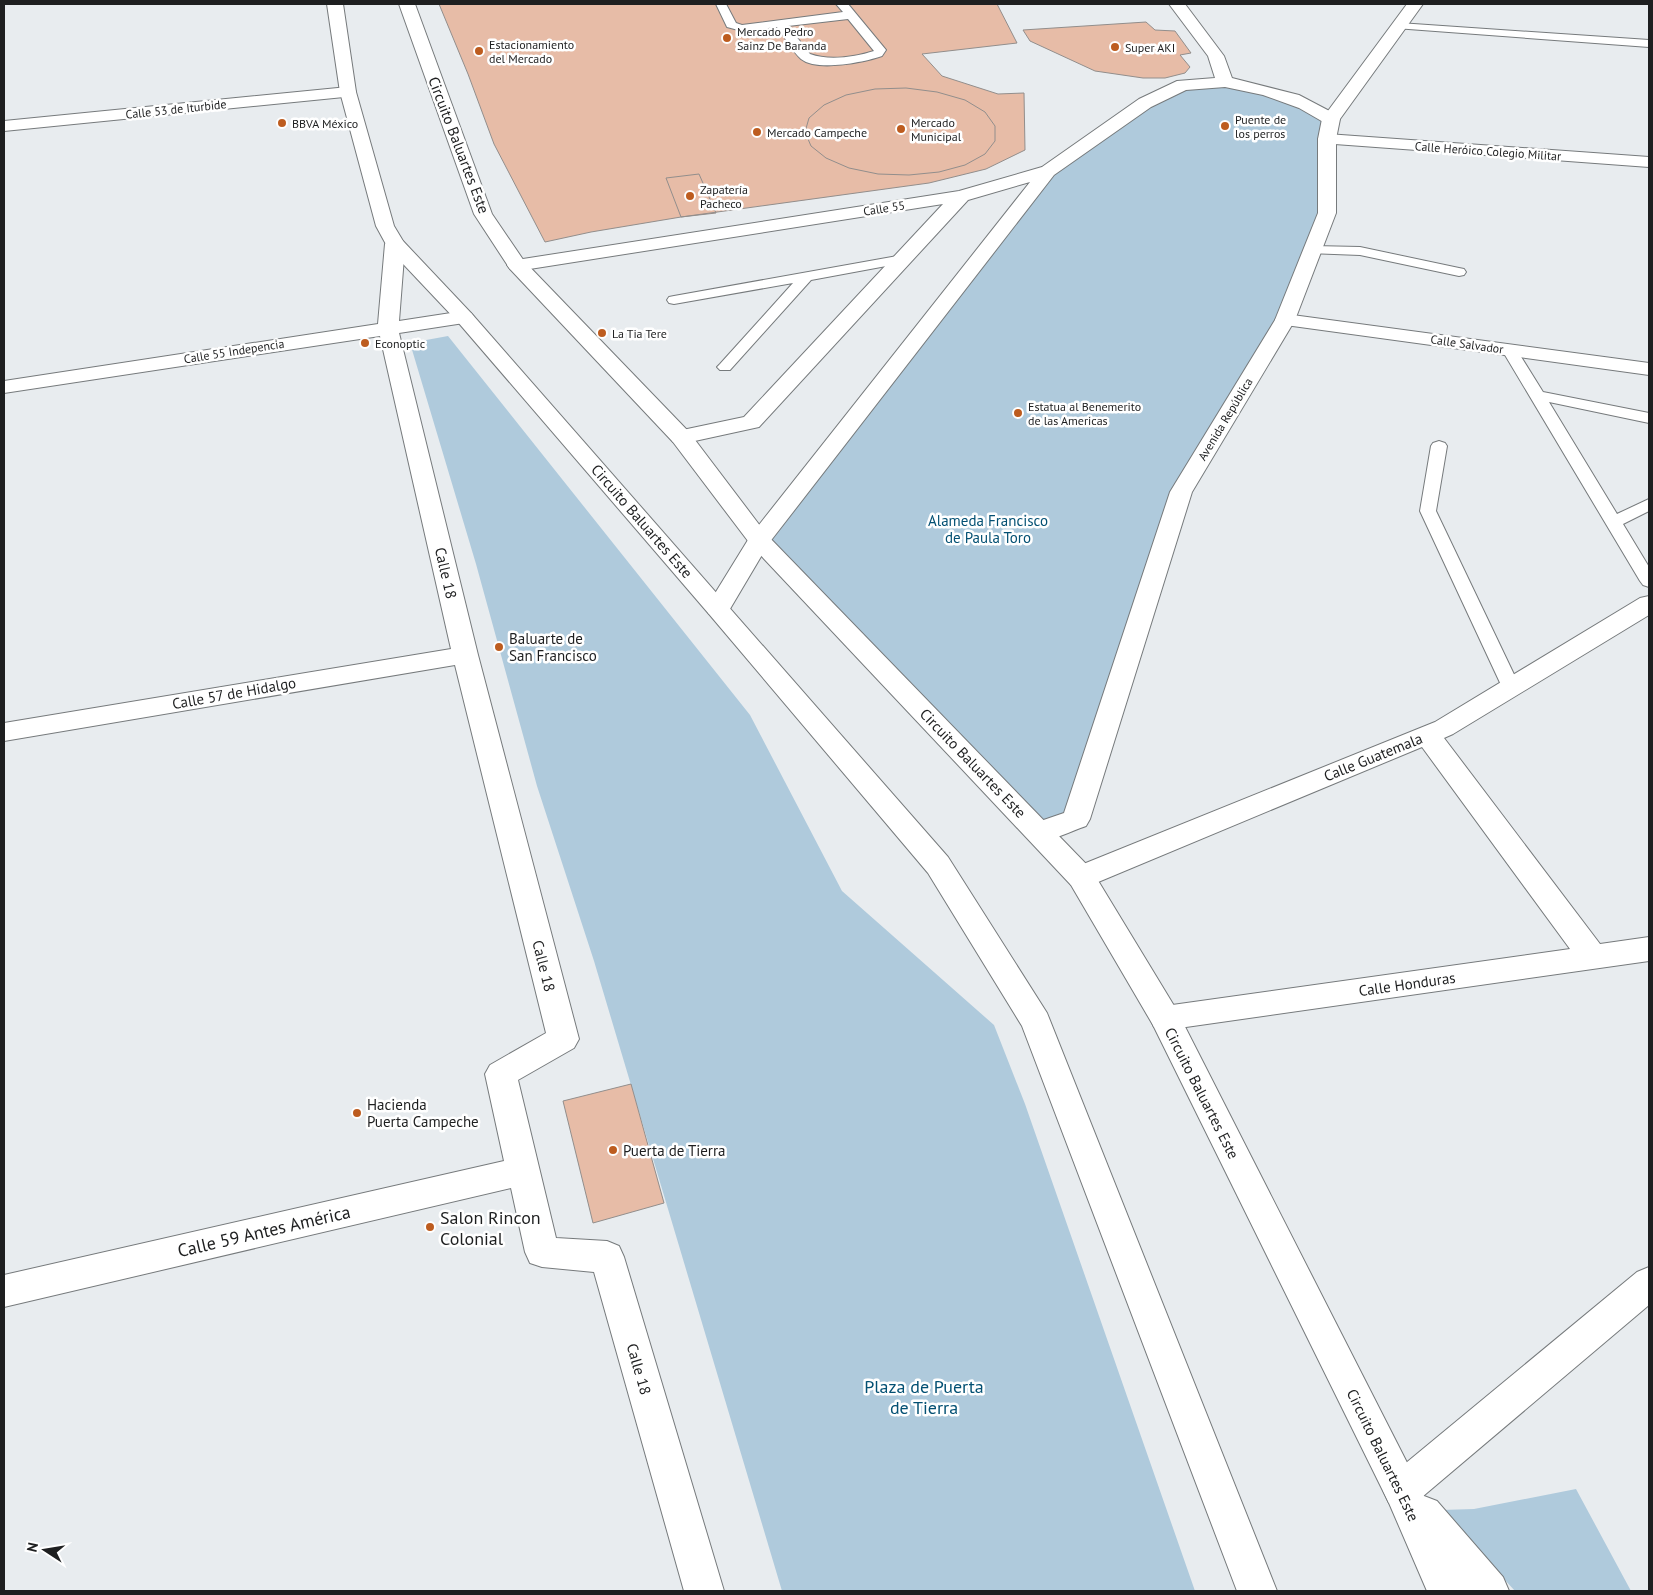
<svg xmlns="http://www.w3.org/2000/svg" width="1653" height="1595" font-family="'PT Sans',sans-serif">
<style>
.green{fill:#afcadc}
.building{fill:#e7bca7;stroke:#928e8c}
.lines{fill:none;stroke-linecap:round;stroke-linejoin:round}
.lane-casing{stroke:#767a7c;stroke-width:2}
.street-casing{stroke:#767a7c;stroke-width:2}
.secondary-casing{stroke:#767a7c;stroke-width:2}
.primary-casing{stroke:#767a7c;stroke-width:2}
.lane{fill:#fff;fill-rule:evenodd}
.street{fill:#fff;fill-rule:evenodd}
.secondary{fill:#fff;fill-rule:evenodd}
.primary{fill:#fff;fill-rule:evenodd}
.poi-dot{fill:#bd5c1f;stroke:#fff;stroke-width:2}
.labels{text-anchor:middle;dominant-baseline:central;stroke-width:5;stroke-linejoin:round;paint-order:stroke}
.far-poi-label{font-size:12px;fill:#1e1f20;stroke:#fff;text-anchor:start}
.far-street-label{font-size:12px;fill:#1e1f20;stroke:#fff}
.street-label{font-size:15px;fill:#1e1f20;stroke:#fff}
.park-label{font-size:15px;fill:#035073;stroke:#fff}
.poi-label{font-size:15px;fill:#1e1f20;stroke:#fff;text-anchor:start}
.near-poi-label{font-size:18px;fill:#1e1f20;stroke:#fff;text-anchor:start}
.near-street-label{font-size:18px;fill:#1e1f20;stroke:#fff}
.near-park-label{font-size:18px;fill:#035073;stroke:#fff}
</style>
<rect width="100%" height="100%" fill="#e8ecef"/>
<path class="green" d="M 1183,85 L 1265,88 L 1331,119 L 1327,206 L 1285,320 L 1181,492 L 1076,819 L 1039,832 L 759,540 L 1048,171 Z
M 448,336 L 750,715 L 842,891 L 994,1025 L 1025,1104 L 1195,1591 L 782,1591 L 594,961 L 537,786 L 476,564 L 410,343 Z
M 1576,1489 L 1631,1591 L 1515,1591 L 1441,1510 L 1474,1509 Z"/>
<path class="building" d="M 439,4 L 997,4 L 1017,43 L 922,54 L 942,76 L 998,94 L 1024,93 L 1025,150 L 986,169 L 929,183 L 681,217 L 591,232 L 545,242 L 494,144 L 468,74 Z
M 1146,22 L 1155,30 L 1175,31 L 1191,53 L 1180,55 L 1190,67 L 1185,73 L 1165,78 L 1143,78 L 1095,71 L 1030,41 L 1023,30 Z
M 906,88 L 937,92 L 965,100 L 985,112 L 995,126 L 995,141 L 985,154 L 965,165 L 939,172 L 909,175 L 878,174 L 849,168 L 826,158 L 811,146 L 805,132 L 809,118 L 824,105 L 846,95 L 875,89 Z
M 699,174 L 716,213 L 681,217 L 666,178 Z
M 631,1084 L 664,1203 L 593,1223 L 563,1101 Z"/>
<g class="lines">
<defs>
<path id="lane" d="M 716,4 L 726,4 L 736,23 L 742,25 L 843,12 L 836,4 L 848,4 L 886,50 L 882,56 C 865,62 817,72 801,59 C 792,51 785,37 777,27 L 742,31 L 727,27 ZM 848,19 L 874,51 C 855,57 829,61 810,54 L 788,26 Z
M 1399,23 L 1649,40 L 1649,47 L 1395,28 L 1393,26 L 1395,24 Z
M 1313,246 L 1360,247 L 1459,268 L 1464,269 L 1466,272 L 1464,275 L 1459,276 L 1360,255 L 1308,253 L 1306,250 Z
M 903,255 L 910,259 L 908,262 L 811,280 L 730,370 L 720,370 L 717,367 L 720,364 L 793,283 L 674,304 L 669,303 L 667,300 L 669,297 L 674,296 Z
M 1510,345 L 1515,347 L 1543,392 L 1649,413 L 1649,423 L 1549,402 L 1617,514 L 1649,499 L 1649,511 L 1623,524 L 1649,567 L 1649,587 L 1643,585 L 1640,581 L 1502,350 L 1505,347 Z
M 1439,441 L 1445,443 L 1447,446 L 1436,511 L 1520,687 L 1518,691 L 1511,693 L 1504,691 L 1502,687 L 1420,511 L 1431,446 L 1433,443 Z"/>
<path id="street" d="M 1169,4 L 1185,4 L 1224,56 L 1232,78 L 1299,95 L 1337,115 L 1340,119 L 1337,123 L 1331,124 L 1325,123 L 1299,108 L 1263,95 L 1225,87 L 1186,90 L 1151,107 L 1054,175 L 769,543 L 727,614 L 718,616 L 709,614 L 706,608 L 751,535 L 1030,182 L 968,200 L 759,427 L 681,444 L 673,442 L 670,437 L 673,432 L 744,417 L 943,204 L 517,271 L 510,269 L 507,265 L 510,261 L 959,191 L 1042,167 L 1139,99 L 1177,81 L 1215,78 L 1208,56 Z
M 348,87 L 354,88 L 356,92 L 354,96 L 4,131 L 4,121 Z
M 1327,134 L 1649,157 L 1649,167 L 1321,143 L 1318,139 L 1321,135 Z
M 395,238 L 402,240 L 405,244 L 399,321 L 464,311 L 471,313 L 474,317 L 471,321 L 464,323 L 399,333 L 478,655 L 579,1039 L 574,1048 L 518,1080 L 556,1238 L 607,1241 L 619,1246 L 624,1257 L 724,1591 L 684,1591 L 594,1272 L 542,1267 L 530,1263 L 525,1252 L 511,1188 L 4,1307 L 4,1275 L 504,1161 L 485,1074 L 490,1065 L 546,1033 L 455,665 L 4,741 L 4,723 L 451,649 L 380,336 L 4,393 L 4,381 L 378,324 L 385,244 L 388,240 Z
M 1285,314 L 1649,363 L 1649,375 L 1278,324 L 1275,320 L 1278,316 Z
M 1649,596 L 1649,615 L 1453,734 L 1444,738 L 1600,944 L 1649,937 L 1649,961 L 1165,1030 L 1154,1027 L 1150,1018 L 1154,1009 L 1165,1006 L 1570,949 L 1422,747 L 1091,885 L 1081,888 L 1071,885 L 1067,877 L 1071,869 L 1435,722 L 1640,598 Z
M 1649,1267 L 1649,1305 L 1415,1503 L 1402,1509 L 1389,1503 L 1383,1490 L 1389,1477 L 1637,1272 Z"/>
<path id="secondary" d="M 1407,4 L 1423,4 L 1340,119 L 1336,139 L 1336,213 L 1295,320 L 1192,492 L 1090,819 L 1086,826 C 1068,832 1047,845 1029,839 L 1025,832 L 1029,825 L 1064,813 L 1170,492 L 1275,320 L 1318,213 L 1318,139 L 1322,119 Z"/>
<path id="primary" d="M 327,4 L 343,4 L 356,92 L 394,226 L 403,241 L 471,313 L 948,857 L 1047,1013 L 1277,1591 L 1237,1591 L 1022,1026 L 928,873 L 709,614 L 457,321 L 388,248 L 376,226 L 340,92 Z
M 399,4 L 415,4 L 492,214 L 524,261 L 689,432 L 767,535 L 1091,869 L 1176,1009 L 1424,1496 L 1437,1501 L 1503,1577 L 1509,1591 L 1427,1591 L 1389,1503 L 1153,1025 L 1071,885 L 751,545 L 673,442 L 510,269 L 474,214 Z"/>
</defs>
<use href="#lane" class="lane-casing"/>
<use href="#street" class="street-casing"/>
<use href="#secondary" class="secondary-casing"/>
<use href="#primary" class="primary-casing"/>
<use href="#lane" class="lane"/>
<use href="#street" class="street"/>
<use href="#secondary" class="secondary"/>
<use href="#primary" class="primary"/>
</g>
<g class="poi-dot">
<circle cx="727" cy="38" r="5"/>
<circle cx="1115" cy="47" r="5"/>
<circle cx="479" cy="51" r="5"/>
<circle cx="282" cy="123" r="5"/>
<circle cx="1225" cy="126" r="5"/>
<circle cx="901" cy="129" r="5"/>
<circle cx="757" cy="132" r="5"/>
<circle cx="690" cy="196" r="5"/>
<circle cx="602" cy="333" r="5"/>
<circle cx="365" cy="343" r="5"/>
<circle cx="1018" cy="413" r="5"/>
<circle cx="499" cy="647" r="5"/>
<circle cx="357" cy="1113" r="5"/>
<circle cx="613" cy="1150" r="5"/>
<circle cx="430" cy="1227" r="5"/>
</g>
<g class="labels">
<g class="far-poi-label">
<text x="737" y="31">Mercado Pedro<tspan x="737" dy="14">Sainz De Baranda</tspan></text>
<text x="489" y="44">Estacionamiento<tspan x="489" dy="14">del Mercado</tspan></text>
<text x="1125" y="47">Super AKI</text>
<text x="1235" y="119">Puente de<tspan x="1235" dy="14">los perros</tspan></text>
<text x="911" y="122">Mercado<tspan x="911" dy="14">Municipal</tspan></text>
<text x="292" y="123">BBVA México</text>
<text x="767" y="132">Mercado Campeche</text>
<text x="700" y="189">Zapatería<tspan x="700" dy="14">Pacheco</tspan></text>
<text x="612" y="333">La Tia Tere</text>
<text x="375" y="343">Econoptic</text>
<text x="1028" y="406">Estatua al Benemerito<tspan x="1028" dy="14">de las Americas</tspan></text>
</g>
<g class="far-street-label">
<text transform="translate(176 109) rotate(-6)">Calle 53 de Iturbide</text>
<text transform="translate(1488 151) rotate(4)">Calle Heróico Colegio Militar</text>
<text transform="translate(884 208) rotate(-9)">Calle 55</text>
<text transform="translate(1467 344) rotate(8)">Calle Salvador</text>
<text transform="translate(234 351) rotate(-9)">Calle 55 Indepencia</text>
<text transform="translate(1225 419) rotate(-59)">Avenida República</text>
</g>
<g class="street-label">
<text transform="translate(459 145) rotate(69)">Circuito Baluartes Este</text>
<text transform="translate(642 521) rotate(49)">Circuito Baluartes Este</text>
<text transform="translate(446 573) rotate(77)">Calle 18</text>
<text transform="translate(234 693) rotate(-10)">Calle 57 de Hidalgo</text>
<text transform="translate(1373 757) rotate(-22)">Calle Guatemala</text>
<text transform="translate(973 763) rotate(46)">Circuito Baluartes Este</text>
<text transform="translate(544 966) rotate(76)">Calle 18</text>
<text transform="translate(1407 984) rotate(-8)">Calle Honduras</text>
<text transform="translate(1202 1093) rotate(63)">Circuito Baluartes Este</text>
<text transform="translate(639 1369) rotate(74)">Calle 18</text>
<text transform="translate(1383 1455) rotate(64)">Circuito Baluartes Este</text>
</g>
<g class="park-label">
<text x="988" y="520">Alameda Francisco<tspan x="988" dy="17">de Paula Toro</tspan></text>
</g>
<g class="poi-label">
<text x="509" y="638">Baluarte de<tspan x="509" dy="17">San Francisco</tspan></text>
<text x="367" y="1104">Hacienda<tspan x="367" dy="17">Puerta Campeche</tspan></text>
<text x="623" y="1150">Puerta de Tierra</text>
</g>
<g class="near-poi-label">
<text x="440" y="1217">Salon Rincon<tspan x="440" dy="21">Colonial</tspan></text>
</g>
<g class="near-street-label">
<text transform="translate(264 1231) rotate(-13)">Calle 59 Antes América</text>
</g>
<g class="near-park-label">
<text x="924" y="1386">Plaza de Puerta<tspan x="924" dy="21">de Tierra</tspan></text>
</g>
</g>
<rect width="1653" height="1595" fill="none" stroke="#1e1f20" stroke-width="10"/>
<g transform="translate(45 1550) rotate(282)" stroke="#ffffff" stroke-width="4" paint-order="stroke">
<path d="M0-4L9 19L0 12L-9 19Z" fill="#1e1f20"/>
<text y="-8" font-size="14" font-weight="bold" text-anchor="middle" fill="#1e1f20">N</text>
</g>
</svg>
